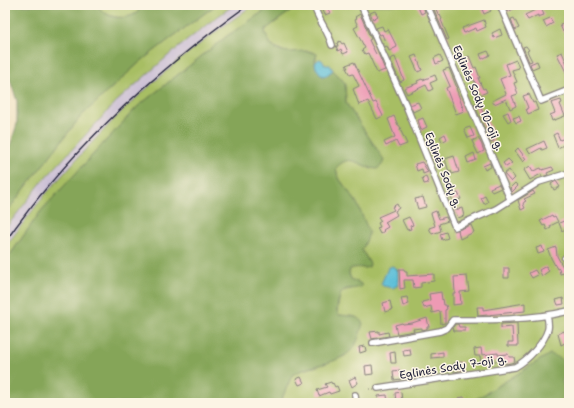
<svg xmlns="http://www.w3.org/2000/svg" width="574" height="408" font-family="'Shantell Sans',sans-serif">
<style>
.industrial{fill:#cbbfd5}
.green{fill:#a7be63;stroke:#64704f}
.forest{fill:#85a559;stroke:#54644a}
.water{fill:#5abed8;stroke:#3e708a}
.building{fill:#ed9ab4}
.lines{fill:none;stroke-linecap:round;stroke-linejoin:round}
.minor-casing{stroke:#89827e;stroke-width:8}
.path{stroke:#89827e;stroke-width:1;stroke-dasharray:1 3;stroke-linecap:butt}
.minor{stroke:#fff;stroke-width:5.5}
.rail{stroke:#22223b;stroke-width:1.5}
.labels{text-anchor:middle;dominant-baseline:central;stroke-width:3;stroke-linejoin:round;paint-order:stroke}
.street-label{font-size:11px;fill:#22223b;stroke:#fcf5e5}
</style>
<rect width="100%" height="100%" fill="#fcf5e5"/>
<filter id="ink" filterUnits="userSpaceOnUse"><feTurbulence type="fractalNoise" baseFrequency=".025" numOctaves="2"/><feDisplacementMap in="SourceGraphic" scale="8" xChannelSelector="R" yChannelSelector="G"/><feConvolveMatrix kernelMatrix="1 2 1 2 8 2 1 2 1" color-interpolation-filters="sRGB"/></filter>
<filter id="wash" filterUnits="userSpaceOnUse"><feTurbulence type="fractalNoise" baseFrequency=".012" numOctaves="4" result="noise"/><feDisplacementMap in="SourceGraphic" scale="16" xChannelSelector="R" yChannelSelector="G"/><feGaussianBlur stdDeviation="0.9" result="paint"/><feColorMatrix in="noise" values="0 0 0 0 0 0 0 0 0 0 0 0 0 0 0 0 0 1.4 0 .05"/><feComposite in="paint" operator="in"/></filter>
<g filter="url(#wash)">
<rect width="100%" height="100%" fill="#f0e1c0"/>
<path class="industrial" d="M 234,5 L 253,5 L 221,28 L 176,62 L 123,110 L 83,152 L 42,198 L 5,247 L 5,229 L 41,183 L 73,147 L 116,102 L 168,55 L 214,19 Z"/>
<path class="green" d="M 97,5 L 140,5 L 139,12 C 126,21 106,19 97,5 Z
M 216,5 L 234,5 L 214,19 L 169,55 L 116,102 L 41,183 L 5,229 L 5,214 L 81,116 L 141,61 L 171,38 Z
M 253,5 L 273,5 L 227,36 L 137,107 L 41,211 L 5,262 L 5,247 L 42,198 L 83,152 L 123,110 L 176,62 L 221,28 Z
M 299,5 L 569,5 L 569,368 L 568,366 L 550,354 L 470,403 L 280,403 L 292,375 L 295,372 L 318,366 L 345,356 L 356,317 L 339,315 L 337,313 L 340,293 C 347,288 355,290 361,284 L 351,279 L 349,274 L 350,269 L 356,267 L 365,268 L 370,264 L 362,250 L 367,239 L 357,203 L 338,177 L 336,168 C 348,154 357,162 371,169 L 384,160 L 346,103 L 345,83 L 333,70 L 327,75 L 322,76 C 316,68 314,64 317,54 L 309,51 L 287,53 L 271,45 L 265,32 L 266,29 Z"/>
<path class="forest" d="M 5,5 L 97,5 C 106,19 126,21 138,12 L 140,5 L 216,5 L 171,38 L 141,61 L 81,116 L 5,214 L 5,155 L 10,146 L 17,124 L 17,101 L 10,80 L 5,69 Z
M 273,5 L 299,5 L 266,29 L 265,32 L 271,45 C 289,59 299,46 317,54 L 315,60 L 316,68 L 327,75 L 333,70 L 345,83 L 346,103 L 384,160 L 382,165 L 377,169 C 360,168 351,151 336,168 L 338,177 L 357,203 L 369,232 L 367,239 L 362,250 L 370,264 L 369,267 C 362,269 357,266 350,269 L 349,274 L 351,279 L 361,284 L 362,286 C 347,293 343,282 338,303 C 337,308 336,311 339,315 C 348,316 358,315 363,323 C 361,330 359,338 356,344 C 348,359 327,363 312,367 C 305,369 298,371 292,375 L 280,403 L 5,403 L 5,262 L 41,211 L 137,107 L 227,36 Z
M 550,354 C 556,356 571,362 568,370 C 567,375 564,378 562,382 L 565,386 L 569,389 L 569,403 L 470,403 Z"/>
<path class="water" d="M 319,59 L 322,60 L 325,65 L 330,65 L 333,70 L 327,75 L 322,76 L 316,68 L 315,63 Z
M 392,266 L 396,268 L 398,271 L 398,285 L 393,288 L 383,286 L 381,284 L 388,268 Z"/>
<g id="blocks">
<path class="building" d="M 417,5 L 423,5 L 425,12 L 421,14 Z
M 432,5 L 440,5 L 435,7 L 439,16 L 440,15 L 442,19 L 441,20 L 449,39 L 447,40 Z
M 508,5 L 513,5 L 515,8 L 508,12 L 505,6 Z
M 535,5 L 540,5 L 544,15 L 538,17 L 538,15 L 528,20 L 525,15 L 537,9 Z
M 327,6 L 330,13 L 325,15 L 322,8 Z
M 489,7 L 491,11 L 484,14 L 482,9 Z
M 375,11 L 378,16 L 373,19 L 370,13 Z
M 360,14 L 371,39 L 369,40 L 376,54 L 378,53 L 385,70 L 377,73 L 368,53 L 365,54 L 362,50 L 365,48 L 354,28 L 358,26 L 355,20 L 357,19 L 355,17 Z
M 514,18 L 519,28 L 515,30 L 511,19 Z
M 550,18 L 553,23 L 546,27 L 543,21 Z
M 484,20 L 486,27 L 477,31 L 476,28 L 464,33 L 462,28 Z
M 569,21 L 569,30 L 563,32 L 560,25 Z
M 382,26 L 384,31 L 388,29 L 397,47 L 389,51 L 387,46 L 385,47 L 384,43 L 385,42 L 382,34 L 380,35 L 376,28 Z
M 500,29 L 502,35 L 494,38 L 492,33 Z
M 340,41 L 342,44 L 344,43 L 348,52 L 343,54 L 341,49 L 338,51 L 336,46 L 338,46 L 337,43 Z
M 526,46 L 529,50 L 527,51 L 532,61 L 529,62 L 523,47 Z
M 488,51 L 490,55 L 482,59 L 480,54 Z
M 562,52 L 567,64 L 569,63 L 569,78 L 557,54 Z
M 416,55 L 422,70 L 418,72 L 411,57 Z
M 440,55 L 443,61 L 436,64 L 434,58 Z
M 469,56 L 474,68 L 476,67 L 480,78 L 478,78 L 483,89 L 485,88 L 487,92 L 480,95 L 473,78 L 471,79 L 462,60 Z
M 395,57 L 404,80 L 400,82 L 390,59 Z
M 516,60 L 519,68 L 512,70 L 517,82 L 514,83 L 518,94 L 512,96 L 516,106 L 510,109 L 506,99 L 494,104 L 492,101 L 506,94 L 500,79 L 510,75 L 506,64 Z
M 537,61 L 539,66 L 532,69 L 530,64 Z
M 354,62 L 373,103 L 376,102 L 383,116 L 377,119 L 368,101 L 359,105 L 353,89 L 359,86 L 353,74 L 350,75 L 346,68 L 348,68 L 346,65 Z
M 449,68 L 457,88 L 456,88 L 464,111 L 456,114 L 446,88 L 450,86 L 443,70 Z
M 435,75 L 437,80 L 430,83 L 433,89 L 429,91 L 426,85 L 407,94 L 404,88 L 418,83 L 417,81 L 422,79 L 423,80 Z
M 529,94 L 533,103 L 535,102 L 538,110 L 528,114 L 526,109 L 528,108 L 527,105 L 523,96 Z
M 561,100 L 562,103 L 560,104 L 565,116 L 552,121 L 550,115 L 555,113 L 551,103 Z
M 418,102 L 421,108 L 413,112 L 410,105 Z
M 478,102 L 492,131 L 490,132 L 494,141 L 490,142 L 474,104 Z
M 508,112 L 511,120 L 508,122 L 503,114 Z
M 394,116 L 398,125 L 399,125 L 401,128 L 400,129 L 407,144 L 399,147 L 396,141 L 386,146 L 384,142 L 395,137 L 388,119 Z
M 519,116 L 521,121 L 516,123 L 513,118 Z
M 423,118 L 427,127 L 421,130 L 418,120 Z
M 470,127 L 474,136 L 468,138 L 464,129 Z
M 557,133 L 560,140 L 569,136 L 569,153 L 565,144 L 558,148 L 553,135 Z
M 445,134 L 447,139 L 442,142 L 440,137 Z
M 478,138 L 482,145 L 482,146 L 484,151 L 478,154 L 472,141 Z
M 544,141 L 547,148 L 542,150 L 541,148 L 530,154 L 527,149 Z
M 518,148 L 526,159 L 523,162 L 515,151 Z
M 474,153 L 476,160 L 468,163 L 466,157 Z
M 454,156 L 459,172 L 452,174 L 451,171 L 449,172 L 445,159 Z
M 508,159 L 512,163 L 506,167 L 503,163 Z
M 422,162 L 428,172 L 423,174 L 422,169 L 417,171 L 415,164 Z
M 490,163 L 491,167 L 485,170 L 483,166 Z
M 530,166 L 533,171 L 541,168 L 542,170 L 552,167 L 554,170 L 547,173 L 548,175 L 542,177 L 541,174 L 530,180 L 524,170 Z
M 509,170 L 515,178 L 511,182 L 504,174 Z
M 426,176 L 428,183 L 424,184 L 422,178 Z
M 556,181 L 560,187 L 554,190 L 551,184 Z
M 515,183 L 518,186 L 512,192 L 510,188 Z
M 499,184 L 501,188 L 492,192 L 490,188 Z
M 533,191 L 535,194 L 524,199 L 526,201 L 524,202 L 523,204 L 525,208 L 521,210 L 518,200 Z
M 458,193 L 461,199 L 453,202 L 451,196 Z
M 485,196 L 488,202 L 484,204 L 481,198 Z
M 423,197 L 426,207 L 418,209 L 415,199 Z
M 397,204 L 399,208 L 395,211 L 397,215 L 385,222 L 388,227 L 383,230 L 384,231 L 380,234 L 377,228 L 380,227 L 378,223 L 381,221 L 378,217 L 394,210 L 392,207 Z
M 462,208 L 464,216 L 458,218 L 455,210 Z
M 436,211 L 439,219 L 446,217 L 448,221 L 439,224 L 441,231 L 432,234 L 429,228 L 435,226 L 431,213 Z
M 552,215 L 553,217 L 555,216 L 558,222 L 550,226 L 551,228 L 547,230 L 545,225 L 543,226 L 540,221 Z
M 409,217 L 413,225 L 410,226 L 411,229 L 407,230 L 402,220 Z
M 569,219 L 569,227 L 562,231 L 559,223 Z
M 471,225 L 474,232 L 460,239 L 458,230 Z
M 446,232 L 448,238 L 442,240 L 440,234 Z
M 542,246 L 544,252 L 538,254 L 536,248 Z
M 556,247 L 557,256 L 563,267 L 567,267 L 568,272 L 560,274 L 559,268 L 557,269 L 551,258 L 548,250 Z
M 546,266 L 549,271 L 542,276 L 539,270 Z
M 504,268 L 509,268 L 509,278 L 504,278 Z
M 399,269 L 404,269 L 405,272 L 407,272 L 407,276 L 434,274 L 434,281 L 421,283 L 421,287 L 414,288 L 413,280 L 404,280 L 405,288 L 400,289 Z
M 535,270 L 538,275 L 532,278 L 529,273 Z
M 467,276 L 469,291 L 460,292 L 461,304 L 453,305 L 453,293 L 455,293 L 454,277 Z
M 441,292 L 442,300 L 443,299 L 444,305 L 446,305 L 447,309 L 445,310 L 445,323 L 441,324 L 440,311 L 432,313 L 431,306 L 424,308 L 422,302 L 430,300 L 429,294 Z
M 407,297 L 409,304 L 403,306 L 401,298 Z
M 563,298 L 564,304 L 558,305 L 556,300 Z
M 390,301 L 392,310 L 385,312 L 383,303 Z
M 525,303 L 525,311 L 478,316 L 477,307 L 483,307 L 483,310 Z
M 427,318 L 429,327 L 427,327 L 427,329 L 422,330 L 422,328 L 413,329 L 414,331 L 397,334 L 395,325 L 402,323 L 403,324 L 412,323 Z
M 517,323 L 518,346 L 508,346 L 508,342 L 513,342 L 512,327 L 501,328 L 501,324 Z
M 455,324 L 458,324 L 459,327 L 465,327 L 465,331 L 454,331 L 453,327 Z
M 379,331 L 379,334 L 388,332 L 389,336 L 372,339 L 370,332 Z
M 564,331 L 569,341 L 561,345 L 558,334 Z
M 365,346 L 366,351 L 360,353 L 359,347 Z
M 481,348 L 482,355 L 498,353 L 498,355 L 508,354 L 509,357 L 514,357 L 515,362 L 506,364 L 505,361 L 503,362 L 503,360 L 481,363 L 480,356 L 475,356 L 474,349 Z
M 410,349 L 411,355 L 404,356 L 403,350 Z
M 395,352 L 396,363 L 391,363 L 390,353 Z
M 443,352 L 443,357 L 431,358 L 431,354 Z
M 462,362 L 462,366 L 460,367 L 461,371 L 454,372 L 453,363 Z
M 372,365 L 373,374 L 366,375 L 365,366 Z
M 400,370 L 401,379 L 394,380 L 393,371 Z
M 301,377 L 304,383 L 299,385 L 296,379 Z
M 355,377 L 358,383 L 352,387 L 349,380 Z
M 331,382 L 332,384 L 333,383 L 335,387 L 337,386 L 339,391 L 330,394 L 329,392 L 319,396 L 317,390 L 327,387 L 325,384 Z
M 401,392 L 402,401 L 396,402 L 395,393 Z
M 387,395 L 388,403 L 379,403 L 378,396 Z
M 464,397 L 466,403 L 459,403 L 458,398 Z"/>
</g>
</g>
<g filter="url(#ink)">
<use href="#blocks" fill-opacity="0" stroke="#89827e" stroke-width="1"/>
<g class="lines">
<defs>
<path id="minor" d="M 314,5 C 317,19 328,30 332,45
M 361,5 L 407,108 L 455,227 L 496,209 L 539,182 L 569,173
M 427,5 L 510,199
M 500,5 L 541,101 L 569,90
M 565,258 L 569,264
M 373,343 L 440,331 L 447,328 L 453,320 C 491,320 531,320 569,311
M 378,388 L 515,367 C 528,360 544,343 548,329 C 549,324 548,320 547,316
M 355,395 L 356,403"/>
</defs>
<use href="#minor" class="minor-casing"/>
<path class="path" d="M 369,389 L 374,389"/>
<use href="#minor" class="minor"/>
<path class="rail" d="M 5,242 C 70,149 156,71 248,5"/>
</g>
</g>
<g class="labels">
<g class="street-label">
<text transform="translate(478 98) rotate(67)">Eglinės Sodų 10-oji g.</text>
<text transform="translate(443 170) rotate(68)">Eglinės Sodų g.</text>
<text transform="translate(453 367) rotate(-9)">Eglinės Sodų 7-oji g.</text>
</g>
</g>
<rect width="574" height="408" fill="none" stroke="#fcf5e5" stroke-width="20"/>
</svg>
